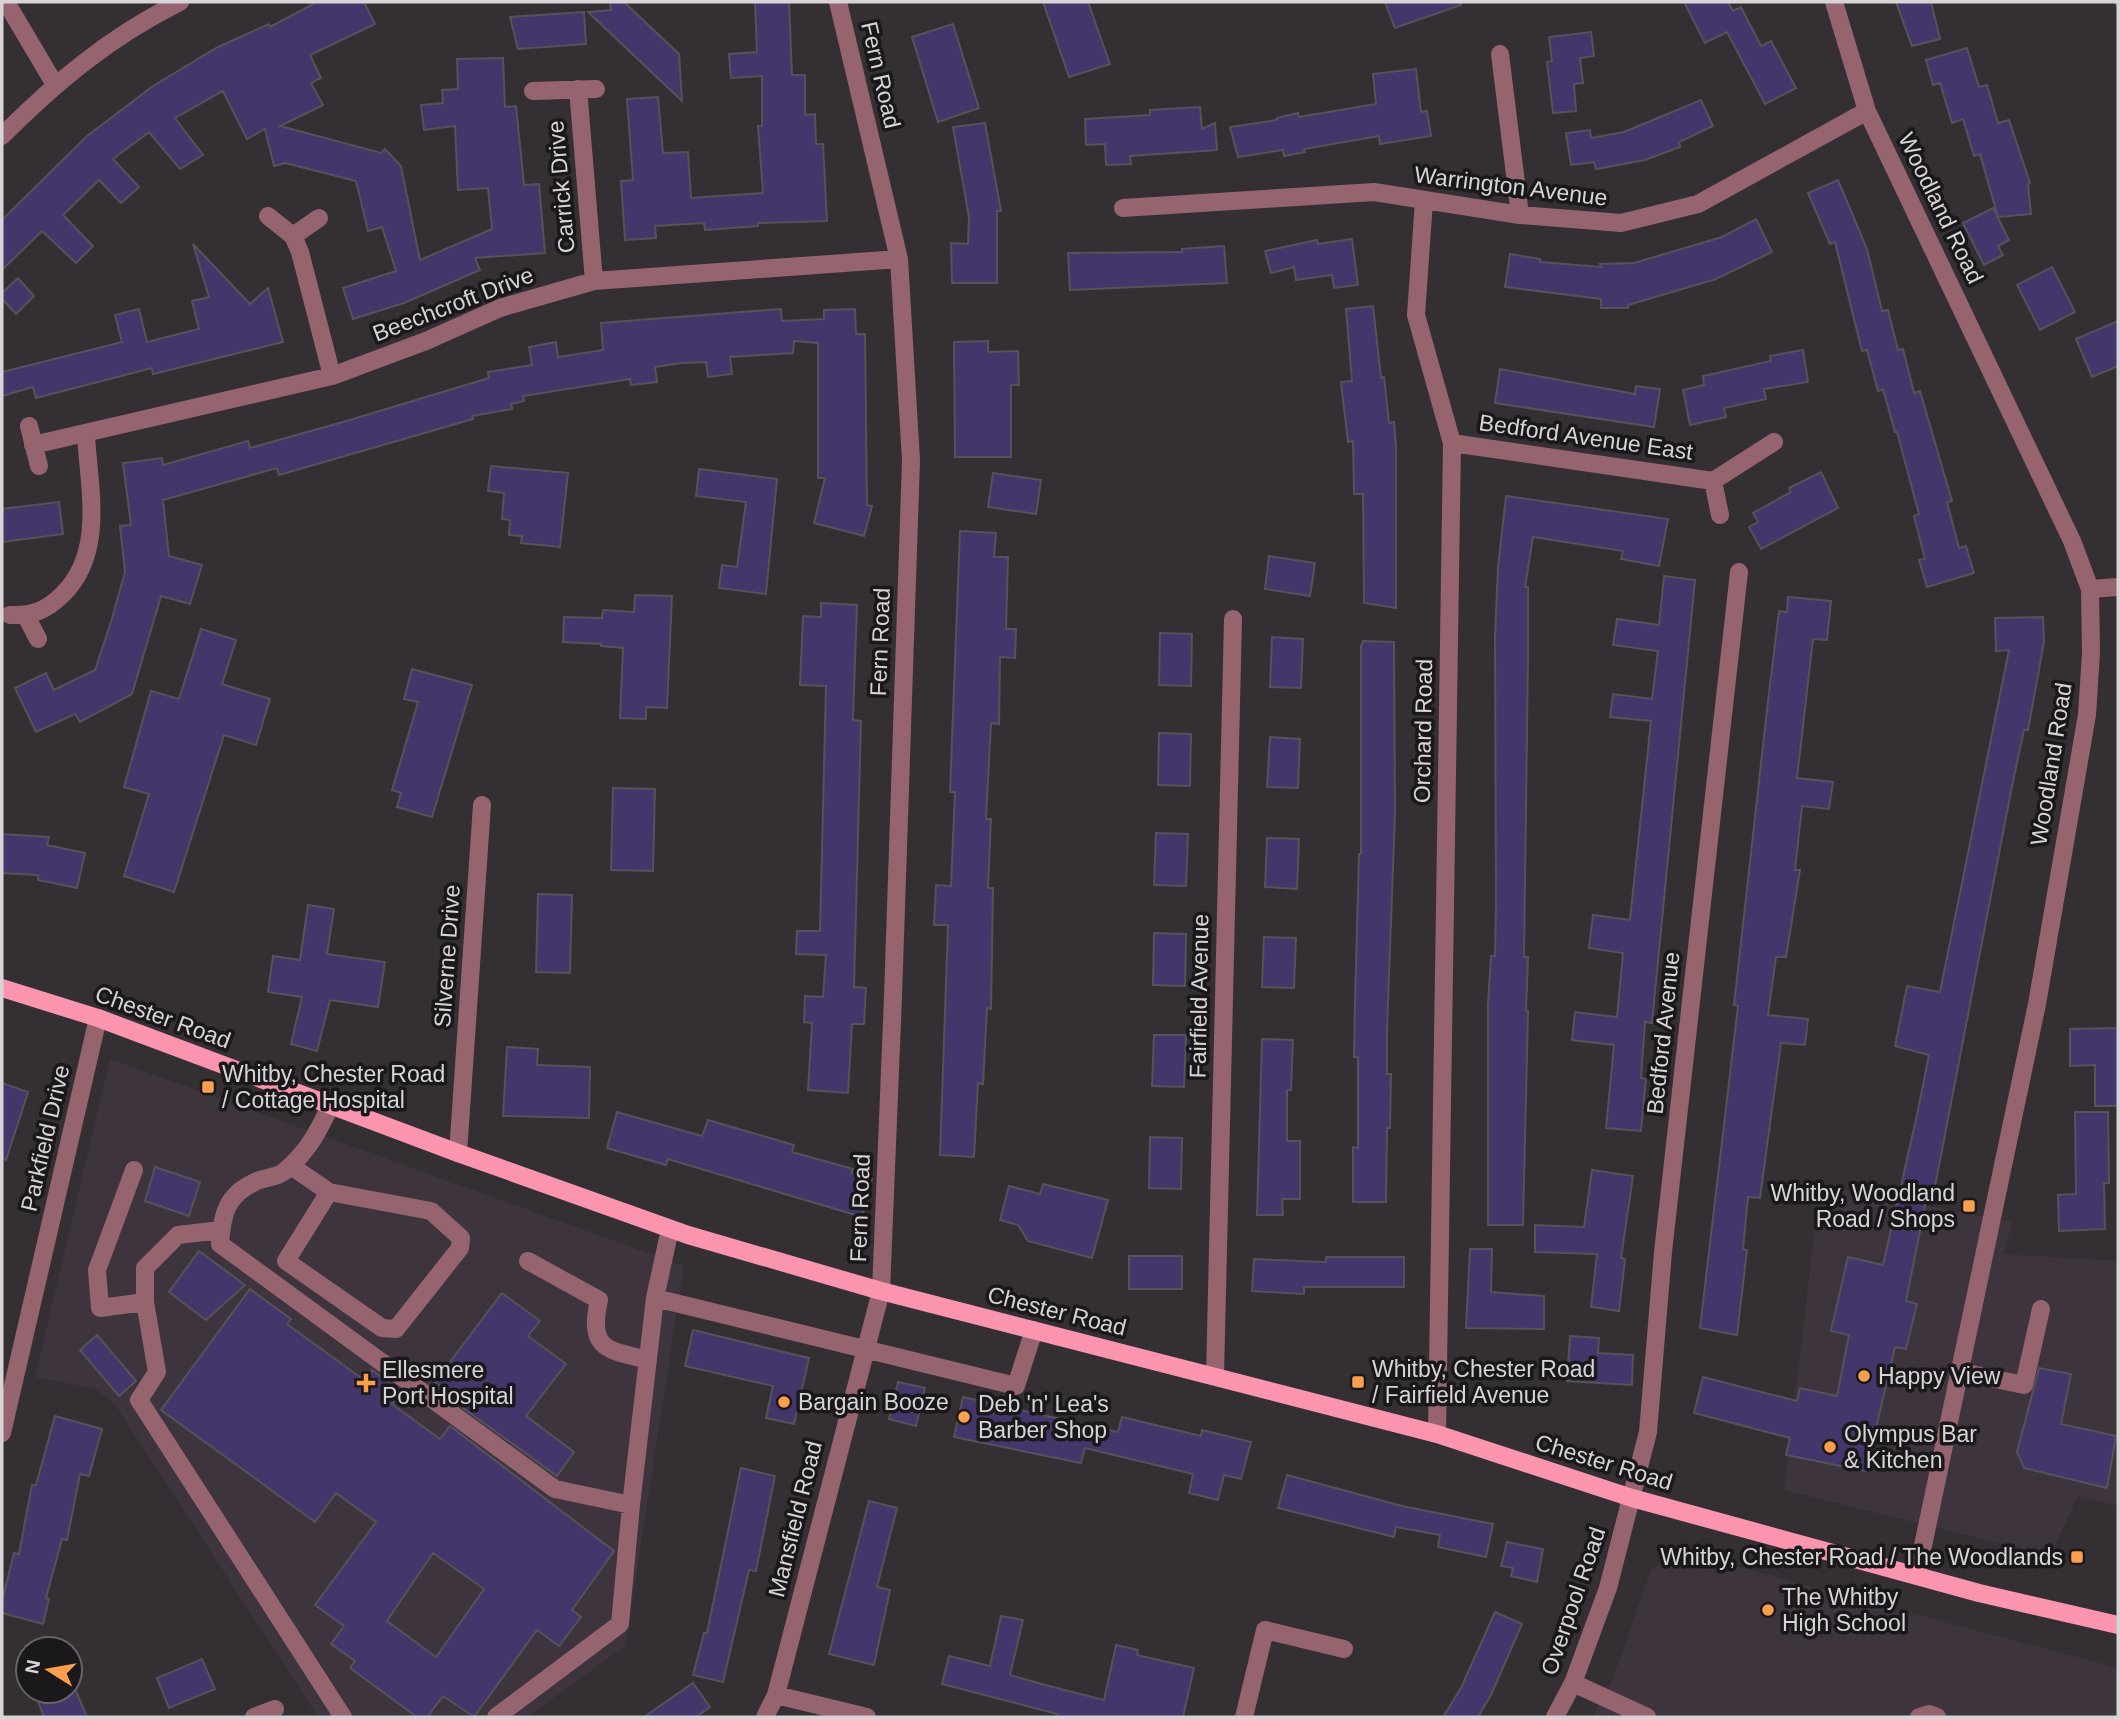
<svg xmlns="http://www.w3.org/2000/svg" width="2120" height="1719" font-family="Helvetica,sans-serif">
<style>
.built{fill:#3e343e}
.building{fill:#44366a;stroke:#545359;stroke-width:2;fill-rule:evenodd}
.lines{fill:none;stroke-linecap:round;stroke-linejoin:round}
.path{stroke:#787478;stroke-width:4.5;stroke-dasharray:5 5;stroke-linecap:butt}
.minor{stroke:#96646f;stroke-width:18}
.major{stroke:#fb94ae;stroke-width:18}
.poi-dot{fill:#fa9f4e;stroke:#1a181a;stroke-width:2.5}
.labels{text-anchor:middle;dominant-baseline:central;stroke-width:7;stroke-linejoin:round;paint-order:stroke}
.street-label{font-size:23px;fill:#d7d4d7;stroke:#1a181a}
.poi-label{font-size:23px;fill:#d7d4d7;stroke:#1a181a;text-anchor:start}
</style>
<rect width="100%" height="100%" fill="#342f33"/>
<path class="built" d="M 110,1059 L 684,1266 L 625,1646 L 527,1717 L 318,1717 L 116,1406 L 96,1389 L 35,1377 Z
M 1820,1185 L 2012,1222 L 2004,1254 L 2118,1261 L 2118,1506 L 2078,1496 L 2050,1556 L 1784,1490 Z
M 1682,1552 L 2118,1668 L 2118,1717 L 1592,1717 L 1612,1681 L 1651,1569 Z"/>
<path class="building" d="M 317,2 L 364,2 L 375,24 L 310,55 L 321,78 L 311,83 L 323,105 L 280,126 L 381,153 L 385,149 L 401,166 L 420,260 L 492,229 L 488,188 L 458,190 L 455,126 L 424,130 L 421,105 L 443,103 L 442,90 L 458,89 L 457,59 L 503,58 L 505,107 L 516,106 L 524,185 L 539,184 L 545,253 L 475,258 L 480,270 L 404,303 L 353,319 L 343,288 L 396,271 L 382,227 L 368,231 L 356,181 L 285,163 L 274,166 L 265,129 L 247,139 L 223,91 L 175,118 L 203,155 L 180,169 L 149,132 L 113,159 L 139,187 L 121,203 L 99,180 L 63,215 L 93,246 L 76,263 L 42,231 L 2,270 L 2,220 L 87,136 L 153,86 L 218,47 L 269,24 L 270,27 Z
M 610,2 L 624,2 L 679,54 L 682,101 L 588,12 L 611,10 Z
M 755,2 L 789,2 L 792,75 L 805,75 L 805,115 L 815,114 L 816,144 L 823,144 L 827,221 L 758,223 L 758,226 L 705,230 L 704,223 L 655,226 L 656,238 L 625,240 L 621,181 L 633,180 L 627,99 L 658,97 L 663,153 L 688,152 L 691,198 L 763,193 L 758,126 L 762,126 L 762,76 L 731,78 L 729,54 L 757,52 Z
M 1043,2 L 1088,2 L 1110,64 L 1069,77 Z
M 1385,2 L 1460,2 L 1461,5 L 1395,28 Z
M 1684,2 L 1728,2 L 1733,11 L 1741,7 L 1761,46 L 1771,41 L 1796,88 L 1765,104 L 1727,32 L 1705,43 Z
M 1896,2 L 1931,2 L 1940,39 L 1912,46 Z
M 584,12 L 586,44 L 518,49 L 510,17 Z
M 953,24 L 979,108 L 938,122 L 912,37 Z
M 1591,32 L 1594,56 L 1580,58 L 1583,83 L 1574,84 L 1576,111 L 1553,113 L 1547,62 L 1552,61 L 1549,37 Z
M 1967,48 L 1979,87 L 1987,85 L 1998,123 L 2009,120 L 2030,183 L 2028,184 L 2031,214 L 1998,217 L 1980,154 L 1974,156 L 1963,119 L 1952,123 L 1940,83 L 1933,85 L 1926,60 Z
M 1416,69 L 1421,112 L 1427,111 L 1431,136 L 1380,144 L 1379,136 L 1304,149 L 1305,152 L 1284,156 L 1283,150 L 1238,157 L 1230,127 L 1277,120 L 1277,118 L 1298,113 L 1299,117 L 1376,104 L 1373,74 Z
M 1701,100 L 1713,126 L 1679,142 L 1680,147 L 1645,160 L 1596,169 L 1594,162 L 1571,165 L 1566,133 L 1590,130 L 1591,138 L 1624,132 Z
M 1200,107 L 1202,129 L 1215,123 L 1217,150 L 1130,156 L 1131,164 L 1106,165 L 1105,144 L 1086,145 L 1085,119 L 1150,115 L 1150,110 Z
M 985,123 L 1001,211 L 997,211 L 997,283 L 952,283 L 951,243 L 968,244 L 969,217 L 953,127 Z
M 1838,180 L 1867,249 L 1882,311 L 1888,310 L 1898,350 L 1903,349 L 1914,393 L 1920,391 L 1952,501 L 1947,502 L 1959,548 L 1966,546 L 1974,573 L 1927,587 L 1919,560 L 1925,559 L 1914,516 L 1919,514 L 1897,432 L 1895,432 L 1883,389 L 1878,391 L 1867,350 L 1862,351 L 1835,242 L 1830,244 L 1808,193 Z
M 1993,208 L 2009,240 L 1998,246 L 2003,255 L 1984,265 L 1963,223 Z
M 1756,219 L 1772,252 L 1716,279 L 1628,305 L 1628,308 L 1601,308 L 1601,299 L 1505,287 L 1510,254 L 1540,259 L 1540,262 L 1601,267 L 1600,264 L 1634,263 L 1722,237 Z
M 1352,239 L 1358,285 L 1334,288 L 1332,275 L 1296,280 L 1294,267 L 1271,273 L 1265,251 L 1317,240 L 1318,244 Z
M 193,244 L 250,304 L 268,288 L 283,342 L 153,374 L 152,368 L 36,398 L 33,387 L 2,396 L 2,372 L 122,342 L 115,315 L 139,309 L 147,342 L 199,329 L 192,301 L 209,297 Z
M 1224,246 L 1227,283 L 1070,290 L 1068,253 L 1182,252 L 1182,249 Z
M 2052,267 L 2075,312 L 2040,330 L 2017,285 Z
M 18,278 L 34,296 L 16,314 L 2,299 L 2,293 Z
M 1373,306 L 1381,378 L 1384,377 L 1389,423 L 1394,422 L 1396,446 L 1396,608 L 1364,603 L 1363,494 L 1354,494 L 1353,441 L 1348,442 L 1341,382 L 1352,381 L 1346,309 Z
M 781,309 L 782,321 L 824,319 L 824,310 L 855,309 L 856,334 L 865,334 L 867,505 L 872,506 L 864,536 L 814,523 L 825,478 L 818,478 L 818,343 L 794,341 L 793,353 L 730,357 L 732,374 L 708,377 L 706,362 L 681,363 L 655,367 L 657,382 L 631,385 L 630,379 L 523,396 L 524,401 L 511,404 L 512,409 L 472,416 L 473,419 L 279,475 L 277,468 L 163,500 L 169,556 L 202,565 L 190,604 L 161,596 L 132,694 L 80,722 L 75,714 L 36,732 L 15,688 L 46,673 L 54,690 L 95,670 L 111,622 L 125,572 L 120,526 L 131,525 L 123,463 L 162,458 L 163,465 L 248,441 L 250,448 L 343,422 L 489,378 L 488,372 L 532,365 L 529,347 L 556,342 L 558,357 L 603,350 L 601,323 Z
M 2118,321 L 2118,366 L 2092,377 L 2076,339 Z
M 988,341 L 988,352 L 1018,351 L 1019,385 L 1011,385 L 1011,457 L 955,457 L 954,342 Z
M 1803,350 L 1808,382 L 1764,389 L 1766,399 L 1724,408 L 1726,417 L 1690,425 L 1683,390 L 1704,385 L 1703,376 L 1771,361 L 1770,356 Z
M 1500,369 L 1635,394 L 1636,386 L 1660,389 L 1654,427 L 1495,403 Z
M 491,466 L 568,473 L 560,547 L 521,543 L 522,536 L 509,535 L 510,520 L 502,519 L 504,493 L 488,491 Z
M 699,469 L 777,479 L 766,594 L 719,588 L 722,565 L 737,567 L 746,502 L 696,496 Z
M 1821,472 L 1838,508 L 1761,549 L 1749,527 L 1758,522 L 1753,513 L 1791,492 L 1789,488 Z
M 993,473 L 1041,480 L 1036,514 L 988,507 Z
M 1506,496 L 1668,519 L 1659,566 L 1621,559 L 1623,551 L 1533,537 L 1525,587 L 1528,587 L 1528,657 L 1524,957 L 1528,957 L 1526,1011 L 1528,1011 L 1523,1225 L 1488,1225 L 1488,1006 L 1491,956 L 1495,956 L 1496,903 L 1495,636 L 1498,567 Z
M 59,502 L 63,534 L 2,542 L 2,509 Z
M 960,531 L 996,533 L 994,557 L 1008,557 L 1006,629 L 1016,629 L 1015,658 L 1000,657 L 999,724 L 991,723 L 986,819 L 991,819 L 988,888 L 993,888 L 991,1009 L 987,1008 L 983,1084 L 978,1083 L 974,1157 L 940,1155 L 948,925 L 934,925 L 936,885 L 951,886 L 955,792 L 950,792 Z
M 1269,556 L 1315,563 L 1310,596 L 1265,589 Z
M 1664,576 L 1695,580 L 1652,1023 L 1645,1022 L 1641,1078 L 1646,1079 L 1641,1131 L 1606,1128 L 1614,1045 L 1572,1040 L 1575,1012 L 1617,1017 L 1623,953 L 1589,948 L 1593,915 L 1630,920 L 1651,721 L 1610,717 L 1613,694 L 1652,699 L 1658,651 L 1613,645 L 1617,619 L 1659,625 Z
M 635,595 L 672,596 L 667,708 L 646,707 L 646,719 L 620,718 L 623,648 L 601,646 L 601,644 L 563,642 L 564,617 L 602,618 L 603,610 L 634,612 Z
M 1788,597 L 1831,601 L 1827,640 L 1813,639 L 1797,778 L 1833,782 L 1829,809 L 1802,806 L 1795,870 L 1800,870 L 1786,957 L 1776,957 L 1768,1015 L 1808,1019 L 1805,1045 L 1781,1043 L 1760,1198 L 1748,1197 L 1743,1249 L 1747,1250 L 1737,1335 L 1700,1328 L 1738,1006 L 1734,1005 L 1768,701 L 1779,611 L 1787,612 Z
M 821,603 L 857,605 L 853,720 L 861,721 L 854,987 L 866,988 L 864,1024 L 852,1024 L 848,1093 L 808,1090 L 812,1023 L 804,1022 L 805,996 L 823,997 L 826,955 L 796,954 L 797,931 L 820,931 L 826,686 L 800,685 L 803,616 L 821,617 Z
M 2043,617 L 2044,642 L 2028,730 L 2024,730 L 2012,786 L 1932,1202 L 1926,1201 L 1906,1301 L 1917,1304 L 1906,1349 L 1895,1347 L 1866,1471 L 1786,1455 L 1790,1438 L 1694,1413 L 1703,1377 L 1797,1401 L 1800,1388 L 1837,1396 L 1849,1335 L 1831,1331 L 1848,1257 L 1883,1265 L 1917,1115 L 1929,1055 L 1895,1046 L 1907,986 L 1940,992 L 2009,650 L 1996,651 L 1995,618 Z
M 201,629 L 236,640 L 222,684 L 270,699 L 256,745 L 224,735 L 174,892 L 124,876 L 149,794 L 124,787 L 151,691 L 179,699 Z
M 1160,633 L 1192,634 L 1191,686 L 1159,685 Z
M 1272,637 L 1303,639 L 1301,688 L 1270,687 Z
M 1363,641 L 1394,642 L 1395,813 L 1387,1030 L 1387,1074 L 1391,1074 L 1390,1128 L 1387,1128 L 1386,1202 L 1353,1202 L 1353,1147 L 1358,1148 L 1358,1057 L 1354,1057 L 1355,1002 L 1359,854 L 1361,854 L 1361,646 Z
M 412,669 L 472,685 L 432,817 L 397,807 L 401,793 L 392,790 L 418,702 L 404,699 Z
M 1159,733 L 1191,734 L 1190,786 L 1158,785 Z
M 1270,737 L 1300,739 L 1298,788 L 1267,787 Z
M 613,788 L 655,789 L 653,871 L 611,870 Z
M 1156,833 L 1188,834 L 1186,886 L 1154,885 Z
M 2,834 L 49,837 L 47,845 L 85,853 L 77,888 L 38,880 L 38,875 L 2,873 Z
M 1267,838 L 1299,839 L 1297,889 L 1265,887 Z
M 538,894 L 572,895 L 570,973 L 536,972 Z
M 308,905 L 334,909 L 327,954 L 385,962 L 378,1007 L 330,1000 L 317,1051 L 291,1044 L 302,997 L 268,992 L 273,956 L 300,960 Z
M 1154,933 L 1186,934 L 1185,986 L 1153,985 Z
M 1264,937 L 1296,938 L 1294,988 L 1262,987 Z
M 2118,1028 L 2118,1106 L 2095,1106 L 2095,1065 L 2070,1066 L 2070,1029 Z
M 1154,1035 L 1186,1035 L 1184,1087 L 1152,1086 Z
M 1262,1039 L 1293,1040 L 1291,1090 L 1287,1090 L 1287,1141 L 1300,1141 L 1300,1199 L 1282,1199 L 1283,1215 L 1257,1215 Z
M 507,1047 L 538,1049 L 537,1065 L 590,1067 L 589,1118 L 503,1116 Z
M 2,1083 L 28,1092 L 6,1160 L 2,1159 Z
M 617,1112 L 702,1136 L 708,1120 L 794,1145 L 792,1152 L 853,1169 L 851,1173 L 872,1179 L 862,1217 L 668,1159 L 666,1165 L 607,1148 Z
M 2075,1112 L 2108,1112 L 2109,1183 L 2104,1183 L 2105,1229 L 2059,1231 L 2058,1195 L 2076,1194 Z
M 1150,1137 L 1182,1138 L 1181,1189 L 1149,1188 Z
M 155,1167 L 200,1182 L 189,1216 L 145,1201 Z
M 1592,1170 L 1633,1176 L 1621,1258 L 1625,1259 L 1619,1311 L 1591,1307 L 1597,1254 L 1535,1252 L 1535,1225 L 1584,1227 Z
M 1043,1184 L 1108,1200 L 1092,1258 L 1028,1241 L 1018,1225 L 1000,1220 L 1009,1186 L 1040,1194 Z
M 1470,1249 L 1492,1249 L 1491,1292 L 1544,1296 L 1544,1329 L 1466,1328 Z
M 199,1251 L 245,1285 L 206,1320 L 169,1292 Z
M 1129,1256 L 1182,1256 L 1182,1289 L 1129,1289 Z
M 1326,1257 L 1404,1257 L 1404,1287 L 1304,1287 L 1304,1294 L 1252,1291 L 1254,1259 L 1326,1262 Z
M 250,1289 L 291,1319 L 287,1324 L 364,1380 L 372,1370 L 402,1392 L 392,1404 L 440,1439 L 450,1426 L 614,1551 L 572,1610 L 581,1617 L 559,1646 L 537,1630 L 474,1717 L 443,1696 L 427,1717 L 417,1717 L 350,1668 L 355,1661 L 331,1644 L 344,1626 L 315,1605 L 376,1522 L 336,1493 L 315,1522 L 161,1410 ZM 433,1553 L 484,1589 L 436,1657 L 387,1621 Z
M 502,1293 L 540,1321 L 528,1336 L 566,1364 L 526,1416 L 574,1452 L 557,1476 L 463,1408 L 465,1405 L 435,1382 Z
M 693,1330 L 809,1358 L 794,1424 L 766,1418 L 773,1386 L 685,1366 Z
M 97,1335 L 136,1381 L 119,1396 L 80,1350 Z
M 1570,1336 L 1599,1338 L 1598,1353 L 1633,1355 L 1632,1385 L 1567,1381 Z
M 2039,1368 L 2071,1374 L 2061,1424 L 2116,1436 L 2107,1488 L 2024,1468 L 2017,1452 Z
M 898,1382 L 925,1388 L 916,1426 L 889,1419 Z
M 963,1397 L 1118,1432 L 1122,1417 L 1201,1436 L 1202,1430 L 1251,1442 L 1241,1479 L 1224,1475 L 1218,1500 L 1189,1493 L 1193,1474 L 1085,1448 L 1081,1463 L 954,1437 Z
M 55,1416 L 102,1429 L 89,1476 L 80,1474 L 67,1540 L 62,1539 L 46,1598 L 49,1599 L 43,1624 L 2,1613 L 2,1601 L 14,1553 L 19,1554 L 32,1485 L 36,1485 Z
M 741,1468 L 775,1476 L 756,1571 L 749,1570 L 723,1682 L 693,1675 L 704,1633 L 707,1633 Z
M 1287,1475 L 1402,1506 L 1493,1524 L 1486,1557 L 1438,1547 L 1440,1535 L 1396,1527 L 1394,1537 L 1278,1508 Z
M 869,1501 L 897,1508 L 877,1587 L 890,1590 L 874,1665 L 829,1654 Z
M 1507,1542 L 1543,1549 L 1537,1582 L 1511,1576 L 1513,1568 L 1501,1566 Z
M 1495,1612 L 1522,1624 L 1491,1695 L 1478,1717 L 1443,1717 L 1461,1688 Z
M 1001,1616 L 1023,1620 L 1010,1675 L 1049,1686 L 1104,1700 L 1116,1645 L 1138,1650 L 1137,1655 L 1194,1668 L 1183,1717 L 1056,1717 L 1057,1714 L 942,1684 L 949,1656 L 990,1666 Z
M 202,1659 L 215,1689 L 169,1708 L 157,1678 Z
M 693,1683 L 710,1707 L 696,1717 L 644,1717 Z
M 34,1691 L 76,1691 L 87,1717 L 44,1717 Z"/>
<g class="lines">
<path class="path" d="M 2117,2 L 2118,5"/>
<path class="minor" d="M 6,2 L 54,83
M 1834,2 L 1867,111 L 2072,541 L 2090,589 L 2091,653 L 2087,715 L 2037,1004 L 1917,1574
M 1500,54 L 1520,215
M 578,89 L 594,281
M 533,91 L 596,89
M 2,136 C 56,82 111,36 180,2
M 1424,201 L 1416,315 L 1452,443 L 1437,1434
M 1123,208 L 1374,192 L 1520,215 L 1621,223 L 1698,204 L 1867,111
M 268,216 L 293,236 L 300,252 L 332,376
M 293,236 L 319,218
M 29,426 L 39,466
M 1452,443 L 1713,481 L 1774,442
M 33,445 L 332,376 L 426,341 L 500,308 L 594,281 L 899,259
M 1713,481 L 1720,515
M 2090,589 L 2118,587
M 10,615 C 33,616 47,610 63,594 C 105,552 89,489 86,435
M 26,616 L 38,639
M 331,1105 C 317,1133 309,1150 285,1171 C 277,1178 264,1177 255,1182 C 226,1195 222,1215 220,1244 L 555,1489 L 631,1505 L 620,1624 L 496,1717
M 458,1153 L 482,805
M 291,1166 L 329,1192 L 431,1211 L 461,1238 L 460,1248 L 396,1329 L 382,1328 L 286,1261 L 329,1192
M 134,1170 L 97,1270 L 100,1308 L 145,1302
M 670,1229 L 655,1298 L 1016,1386 L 1034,1330
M 221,1230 L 178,1235 L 145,1268 L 145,1302 L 157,1372 L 139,1400 L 343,1717
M 528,1261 L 599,1300 C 588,1349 606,1350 648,1360
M 1962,1372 L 2024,1385 L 2041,1309
M 1215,1375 L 1233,619
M 2,1433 L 98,1018
M 631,1505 L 655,1298
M 1573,1683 L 1647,1717
M 776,1695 L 867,1717
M 254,1717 L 275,1709
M 765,1717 L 776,1695 L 881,1291 L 893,997 L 911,460 L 899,259 L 838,2
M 1244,1717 L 1265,1630 L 1344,1649
M 1555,1717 L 1573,1683 L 1608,1588 L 1648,1432 L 1663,1252 L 1739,572
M 1919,1717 L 1929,1714 L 1937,1717"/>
<path class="major" d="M 2,988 L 98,1018 L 458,1153 L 688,1235 L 881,1291 L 1437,1434 L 1632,1498 L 1979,1593 L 2118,1625"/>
</g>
<g class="poi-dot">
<rect x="201" y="1080" width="14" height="14" rx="3.5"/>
<rect x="1962" y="1199" width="14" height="14" rx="3.5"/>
<circle cx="1864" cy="1376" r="7"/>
<rect x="1351" y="1375" width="14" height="14" rx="3.5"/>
<path d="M362.5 1372.5h7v7h7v7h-7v7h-7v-7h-7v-7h7z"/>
<circle cx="784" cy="1402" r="7"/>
<circle cx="964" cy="1417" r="7"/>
<circle cx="1830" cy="1447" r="7"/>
<rect x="2070" y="1550" width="14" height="14" rx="3.5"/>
<circle cx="1768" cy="1610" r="7"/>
</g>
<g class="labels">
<g class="street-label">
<text transform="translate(881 75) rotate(77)">Fern Road</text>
<text transform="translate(1511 186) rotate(7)">Warrington Avenue</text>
<text transform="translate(561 187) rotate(-95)">Carrick Drive</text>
<text transform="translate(1941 208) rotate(64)">Woodland Road</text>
<text transform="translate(453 304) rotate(-21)">Beechcroft Drive</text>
<text transform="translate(1586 437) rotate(8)">Bedford Avenue East</text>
<text transform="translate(880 642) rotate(-88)">Fern Road</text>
<text transform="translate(1423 731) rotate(-89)">Orchard Road</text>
<text transform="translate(2051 764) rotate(-81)">Woodland Road</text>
<text transform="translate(447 956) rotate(-86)">Silverne Drive</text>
<text transform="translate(1199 996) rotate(-89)">Fairfield Avenue</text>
<text transform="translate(163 1017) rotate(20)">Chester Road</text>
<text transform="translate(1663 1033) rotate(-84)">Bedford Avenue</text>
<text transform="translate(45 1138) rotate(-77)">Parkfield Drive</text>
<text transform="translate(860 1208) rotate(-88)">Fern Road</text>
<text transform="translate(1057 1311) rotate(14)">Chester Road</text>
<text transform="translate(1604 1462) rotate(17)">Chester Road</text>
<text transform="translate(795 1519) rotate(-76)">Mansfield Road</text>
<text transform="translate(1573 1601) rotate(-71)">Overpool Road</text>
</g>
<g class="poi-label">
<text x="222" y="1074">Whitby, Chester Road<tspan x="222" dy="26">/ Cottage Hospital</tspan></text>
<text x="1955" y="1193" text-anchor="end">Whitby, Woodland<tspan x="1955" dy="26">Road / Shops</tspan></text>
<text x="1372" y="1369">Whitby, Chester Road<tspan x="1372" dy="26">/ Fairfield Avenue</tspan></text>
<text x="382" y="1370">Ellesmere<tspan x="382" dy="26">Port Hospital</tspan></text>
<text x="1878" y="1376">Happy View</text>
<text x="798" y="1402">Bargain Booze</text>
<text x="978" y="1404">Deb 'n' Lea's<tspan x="978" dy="26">Barber Shop</tspan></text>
<text x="1844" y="1434">Olympus Bar<tspan x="1844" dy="26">&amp; Kitchen</tspan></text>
<text x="2063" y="1557" text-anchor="end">Whitby, Chester Road / The Woodlands</text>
<text x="1782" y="1597">The Whitby<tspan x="1782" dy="26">High School</tspan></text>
</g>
</g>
<rect width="2120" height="1719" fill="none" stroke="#d7d4d7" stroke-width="7"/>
<g transform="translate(49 1670) rotate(281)"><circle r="33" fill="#1a181a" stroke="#666366" stroke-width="2"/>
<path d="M0-5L12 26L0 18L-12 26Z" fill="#fa9f4e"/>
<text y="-10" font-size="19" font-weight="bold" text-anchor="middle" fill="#d7d4d7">N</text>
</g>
</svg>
